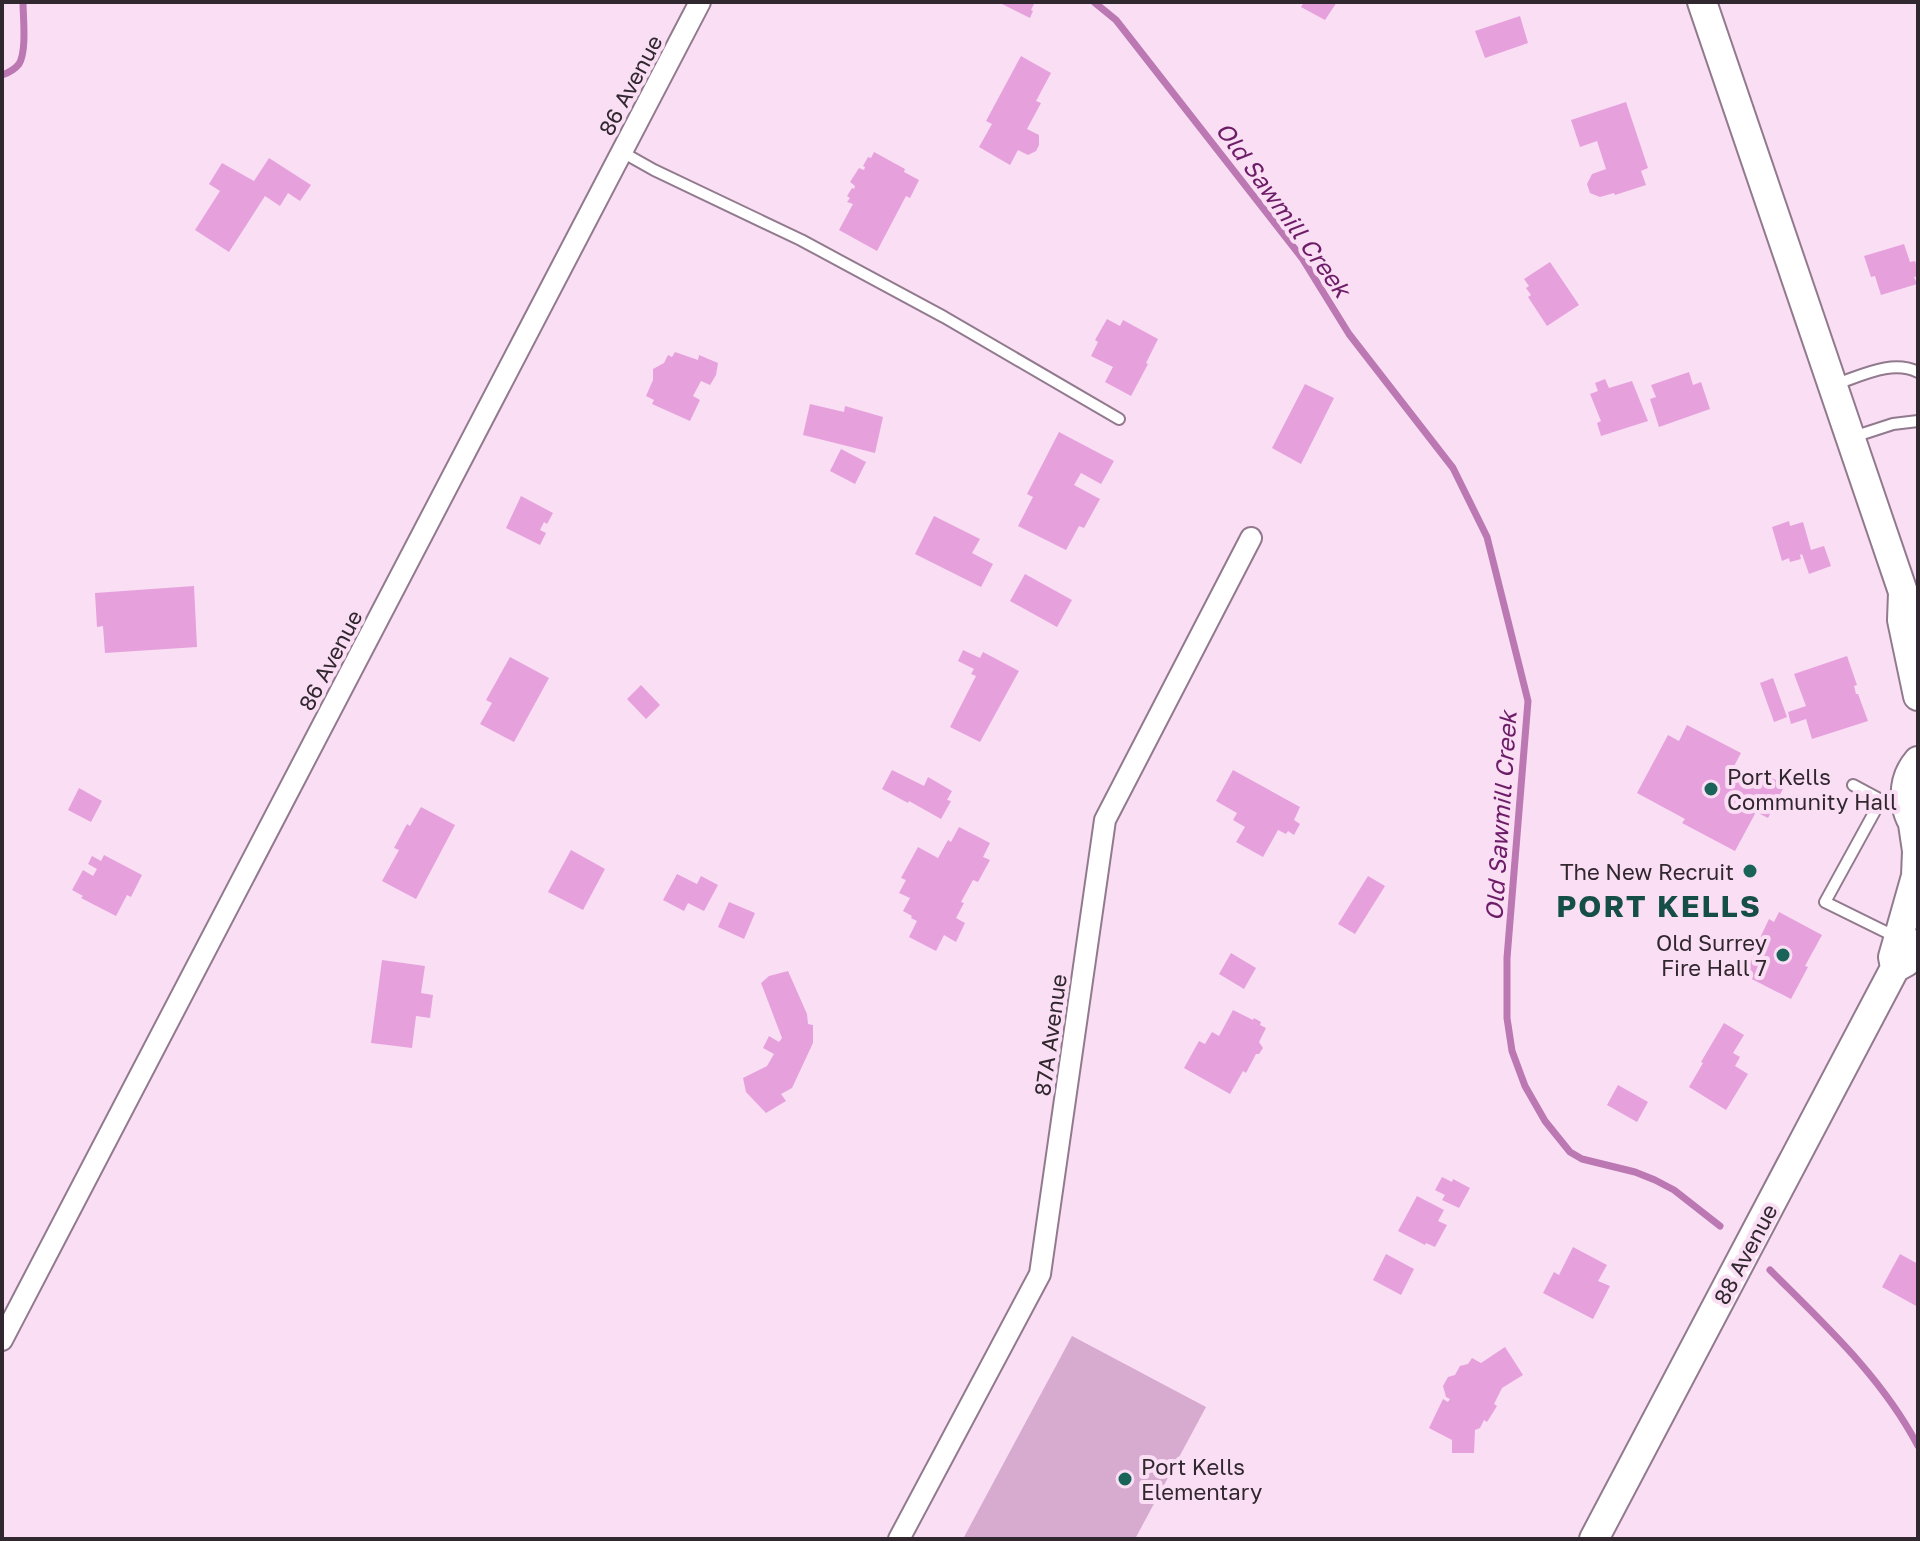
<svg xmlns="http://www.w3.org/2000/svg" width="1920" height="1541" font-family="'Golos Text',sans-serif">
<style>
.green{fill:#d7aad0}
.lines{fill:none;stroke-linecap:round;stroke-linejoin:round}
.stream{stroke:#bb78b2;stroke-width:7}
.building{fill:#e6a1dd}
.service-casing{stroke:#927a8e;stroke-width:14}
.minor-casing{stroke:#927a8e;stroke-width:24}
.secondary-casing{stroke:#927a8e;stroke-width:32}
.service{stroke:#fff;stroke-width:10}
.minor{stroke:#fff;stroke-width:20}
.secondary{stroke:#fff;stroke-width:28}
.poi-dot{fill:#196358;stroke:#f9def4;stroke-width:3}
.labels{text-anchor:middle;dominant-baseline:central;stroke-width:8;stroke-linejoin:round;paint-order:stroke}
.street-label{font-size:22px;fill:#31272f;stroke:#f9def4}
.poi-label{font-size:22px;fill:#31272f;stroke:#f9def4;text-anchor:start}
.water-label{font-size:24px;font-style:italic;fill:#6d1c67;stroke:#f9def4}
.district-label{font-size:30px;font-weight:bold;letter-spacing:2px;fill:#154e46;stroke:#f9def4}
</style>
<rect width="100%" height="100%" fill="#f9def4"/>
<path class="green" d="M 1072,1336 L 1206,1407 L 1135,1539 L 963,1539 Z"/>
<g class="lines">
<path class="stream" d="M 1094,2 L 1116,20 L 1302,258 L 1349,334 L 1453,468 L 1487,537 L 1528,701 L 1507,958 L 1507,1018 L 1512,1051 L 1525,1086 L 1545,1121 L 1570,1152 L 1582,1159 L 1635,1172 L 1655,1180 L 1674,1190 L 1720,1226
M 2,75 C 8,73 15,69 19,64 C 27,51 23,17 23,2
M 1770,1270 C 1824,1324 1882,1377 1918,1446"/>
</g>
<path class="building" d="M 998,2 L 1035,2 L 1031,10 L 1033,11 L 1030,18 Z
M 1304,2 L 1337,2 L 1325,20 L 1301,7 Z
M 1520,16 L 1528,43 L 1485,58 L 1475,31 Z
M 1021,56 L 1051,73 L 1036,101 L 1041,103 L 1027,129 L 1039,135 L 1039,145 L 1036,151 L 1028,155 L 1018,150 L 1010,165 L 979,147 L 992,124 L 986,121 Z
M 1626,102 L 1648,168 L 1641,171 L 1646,185 L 1615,195 L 1614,193 L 1600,197 L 1590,193 L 1587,184 L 1592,174 L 1606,169 L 1597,141 L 1580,147 L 1571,120 Z
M 874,152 L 905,169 L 904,172 L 919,180 L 910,198 L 906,196 L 877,251 L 839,230 L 853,204 L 847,202 L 850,198 L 847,196 L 852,188 L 854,189 L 855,186 L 850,182 L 859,168 L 864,170 L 865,167 L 863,166 L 868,157 L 871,158 Z
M 269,158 L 311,185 L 300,201 L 288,193 L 280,206 L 265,196 L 229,252 L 195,230 L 220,191 L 209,184 L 222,163 L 254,181 Z
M 1904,244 L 1910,262 L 1915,261 L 1918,269 L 1918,276 L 1914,277 L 1917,284 L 1881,295 L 1875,276 L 1871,277 L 1864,256 Z
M 1550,262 L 1579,305 L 1547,326 L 1528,297 L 1531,295 L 1526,288 L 1529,286 L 1524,279 Z
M 1107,319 L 1120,326 L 1123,320 L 1158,339 L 1146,363 L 1148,364 L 1131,396 L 1105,382 L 1113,367 L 1091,356 L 1098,342 L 1095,340 Z
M 675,352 L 698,360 L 699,355 L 718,363 L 716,375 L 710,385 L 701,381 L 693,396 L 700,400 L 690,421 L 652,404 L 654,400 L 646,396 L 653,380 L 653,369 L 664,363 L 668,355 L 672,357 Z
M 1689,372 L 1693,385 L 1701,382 L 1710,409 L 1659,427 L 1650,399 L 1656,397 L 1651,385 Z
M 1605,379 L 1609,388 L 1632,381 L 1648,421 L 1601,436 L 1597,423 L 1601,421 L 1590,394 L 1598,391 L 1595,383 Z
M 1305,384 L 1334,398 L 1301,464 L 1272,448 Z
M 810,404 L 844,412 L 845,406 L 883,417 L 875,453 L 803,435 Z
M 1059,432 L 1114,461 L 1101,484 L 1081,473 L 1074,485 L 1100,499 L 1084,528 L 1079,526 L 1066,550 L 1018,526 L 1033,497 L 1027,494 Z
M 841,449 L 866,462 L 855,484 L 830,471 Z
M 521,496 L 553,513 L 547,524 L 544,522 L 540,530 L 546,533 L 540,545 L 506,528 Z
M 934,516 L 980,539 L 972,553 L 993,564 L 981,587 L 915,554 Z
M 1789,521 L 1790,526 L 1803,522 L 1811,550 L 1824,546 L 1831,566 L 1809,574 L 1802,554 L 1800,555 L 1801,559 L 1790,562 L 1789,558 L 1782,561 L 1772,527 Z
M 1025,574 L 1072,600 L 1057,627 L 1010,601 Z
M 194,586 L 197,647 L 105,653 L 103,626 L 97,627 L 95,593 Z
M 963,650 L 980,658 L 983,652 L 1019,671 L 980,742 L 950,727 L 976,676 L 971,674 L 974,669 L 958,661 Z
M 1847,656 L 1857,685 L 1854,686 L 1856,694 L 1858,694 L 1868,721 L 1812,739 L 1806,719 L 1791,724 L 1788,712 L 1806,706 L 1794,674 Z
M 510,657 L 549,678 L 514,742 L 480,724 L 492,703 L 486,700 Z
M 1773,678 L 1787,717 L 1774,722 L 1760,683 Z
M 641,685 L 660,705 L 646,719 L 627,699 Z
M 1687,725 L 1741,753 L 1732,770 L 1750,779 L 1755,769 L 1785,785 L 1768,818 L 1756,812 L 1735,851 L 1682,823 L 1685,819 L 1637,793 L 1668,735 L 1679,741 Z
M 892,770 L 924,786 L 928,777 L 952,791 L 947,800 L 951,801 L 941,819 L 909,801 L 908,803 L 882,789 Z
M 1233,770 L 1300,807 L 1294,820 L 1300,824 L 1294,835 L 1288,831 L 1286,834 L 1278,830 L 1263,857 L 1236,842 L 1245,827 L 1233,820 L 1237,813 L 1216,801 Z
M 79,788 L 102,801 L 91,822 L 68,810 Z
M 421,807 L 455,825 L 416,899 L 382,881 L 399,850 L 394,848 L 407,824 L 410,826 Z
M 959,827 L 990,843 L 983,857 L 990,860 L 978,882 L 973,880 L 961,902 L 964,903 L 956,918 L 965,923 L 956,942 L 944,935 L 936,951 L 909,937 L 917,921 L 911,918 L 912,916 L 903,911 L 910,898 L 899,893 L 906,880 L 901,878 L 918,847 L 938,858 L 948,840 L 951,842 Z
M 571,850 L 605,869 L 583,910 L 548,892 Z
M 104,855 L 142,875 L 131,897 L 127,895 L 116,916 L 81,898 L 83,896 L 72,890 L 83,870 L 93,876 L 97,869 L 88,864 L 92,856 L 101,861 Z
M 677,874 L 697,884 L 701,876 L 718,885 L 704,911 L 688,903 L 684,911 L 663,900 Z
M 1368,876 L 1385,886 L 1355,934 L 1338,924 Z
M 729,902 L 755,913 L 744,939 L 718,927 Z
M 1779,912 L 1822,935 L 1805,966 L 1808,967 L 1791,999 L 1744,975 L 1760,943 L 1758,942 L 1769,919 L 1774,922 Z
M 1231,953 L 1256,968 L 1244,989 L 1219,974 Z
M 382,960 L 425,966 L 421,993 L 433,995 L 430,1018 L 416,1016 L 412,1048 L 371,1043 Z
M 788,971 L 807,1014 L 808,1024 L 813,1025 L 813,1043 L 792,1088 L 781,1094 L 786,1101 L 766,1113 L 746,1092 L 743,1078 L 767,1066 L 774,1054 L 763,1048 L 769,1036 L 779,1042 L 782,1038 L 761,983 L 769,976 Z
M 1233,1010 L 1253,1020 L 1254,1018 L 1261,1022 L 1260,1025 L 1266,1028 L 1259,1042 L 1263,1048 L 1259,1054 L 1256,1054 L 1246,1073 L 1243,1071 L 1230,1094 L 1184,1068 L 1199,1041 L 1205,1044 L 1212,1032 L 1219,1036 Z
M 1724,1023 L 1744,1035 L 1733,1053 L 1740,1057 L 1735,1066 L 1748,1074 L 1726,1110 L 1689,1087 L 1703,1063 L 1701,1062 Z
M 1618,1085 L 1648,1102 L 1637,1122 L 1607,1105 Z
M 1442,1177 L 1452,1182 L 1453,1179 L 1470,1188 L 1459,1208 L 1442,1200 L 1445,1195 L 1435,1190 Z
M 1417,1196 L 1444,1210 L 1438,1221 L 1447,1225 L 1435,1247 L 1426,1243 L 1425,1245 L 1398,1231 Z
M 1573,1247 L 1607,1265 L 1598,1281 L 1610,1286 L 1593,1319 L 1543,1293 L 1554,1272 L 1559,1275 Z
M 1386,1254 L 1414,1269 L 1401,1295 L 1373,1280 Z
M 1900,1254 L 1918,1264 L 1918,1307 L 1882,1287 Z
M 1505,1347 L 1523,1375 L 1502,1388 L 1494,1404 L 1497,1406 L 1487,1422 L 1484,1420 L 1480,1428 L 1475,1430 L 1474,1453 L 1452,1453 L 1452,1440 L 1429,1428 L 1443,1399 L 1448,1402 L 1450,1399 L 1446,1397 L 1443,1386 L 1448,1377 L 1455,1375 L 1460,1366 L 1468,1364 L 1472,1358 L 1481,1363 Z"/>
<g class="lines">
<defs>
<path id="service" d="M 622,152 L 654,170 L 801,240 L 944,317 L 1119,419
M 1836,384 C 1861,376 1892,359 1918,372
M 1853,437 L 1893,424 L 1918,421
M 1853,785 L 1881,800 L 1825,902 L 1896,937"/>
<path id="minor" d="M 2,1340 L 700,2
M 899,1539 L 1040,1274 L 1105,820 L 1251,538"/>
<path id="secondary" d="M 1702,2 L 1903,592 L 1918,616
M 1903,593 L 1902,620 L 1918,696
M 1918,761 C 1901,781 1902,810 1918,830
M 1895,968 L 1893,957 L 1916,876 L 1917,851 L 1913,824
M 1594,1539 L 1895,968 L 1906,962 L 1918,944"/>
</defs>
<use href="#service" class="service-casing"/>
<use href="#minor" class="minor-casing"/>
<use href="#secondary" class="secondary-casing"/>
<use href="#service" class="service"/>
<use href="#minor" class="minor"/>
<use href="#secondary" class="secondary"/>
</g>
<g class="poi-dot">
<circle cx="1711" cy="789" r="8"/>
<circle cx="1750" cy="871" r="8"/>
<circle cx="1783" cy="955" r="8"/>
<circle cx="1125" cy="1479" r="8"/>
</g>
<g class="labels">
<g class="street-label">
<text transform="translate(630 85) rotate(-62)">86 Avenue</text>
<text transform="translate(330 660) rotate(-62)">86 Avenue</text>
<text transform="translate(1050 1035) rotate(-82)">87A Avenue</text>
<text transform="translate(1745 1254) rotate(-62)">88 Avenue</text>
</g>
<g class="poi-label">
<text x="1727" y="776">Port Kells<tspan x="1727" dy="25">Community Hall</tspan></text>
<text x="1734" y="871" text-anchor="end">The New Recruit</text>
<text x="1767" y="942" text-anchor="end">Old Surrey<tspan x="1767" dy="25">Fire Hall 7</tspan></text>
<text x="1141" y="1466">Port Kells<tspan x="1141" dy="25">Elementary</tspan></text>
</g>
<g class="water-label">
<text transform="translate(1284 209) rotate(54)">Old Sawmill Creek</text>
<text transform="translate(1500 816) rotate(-86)">Old Sawmill Creek</text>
</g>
<g class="district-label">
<text x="1659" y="906">PORT KELLS</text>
</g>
</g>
<rect width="1920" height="1541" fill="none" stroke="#31272f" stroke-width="8"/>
</svg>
